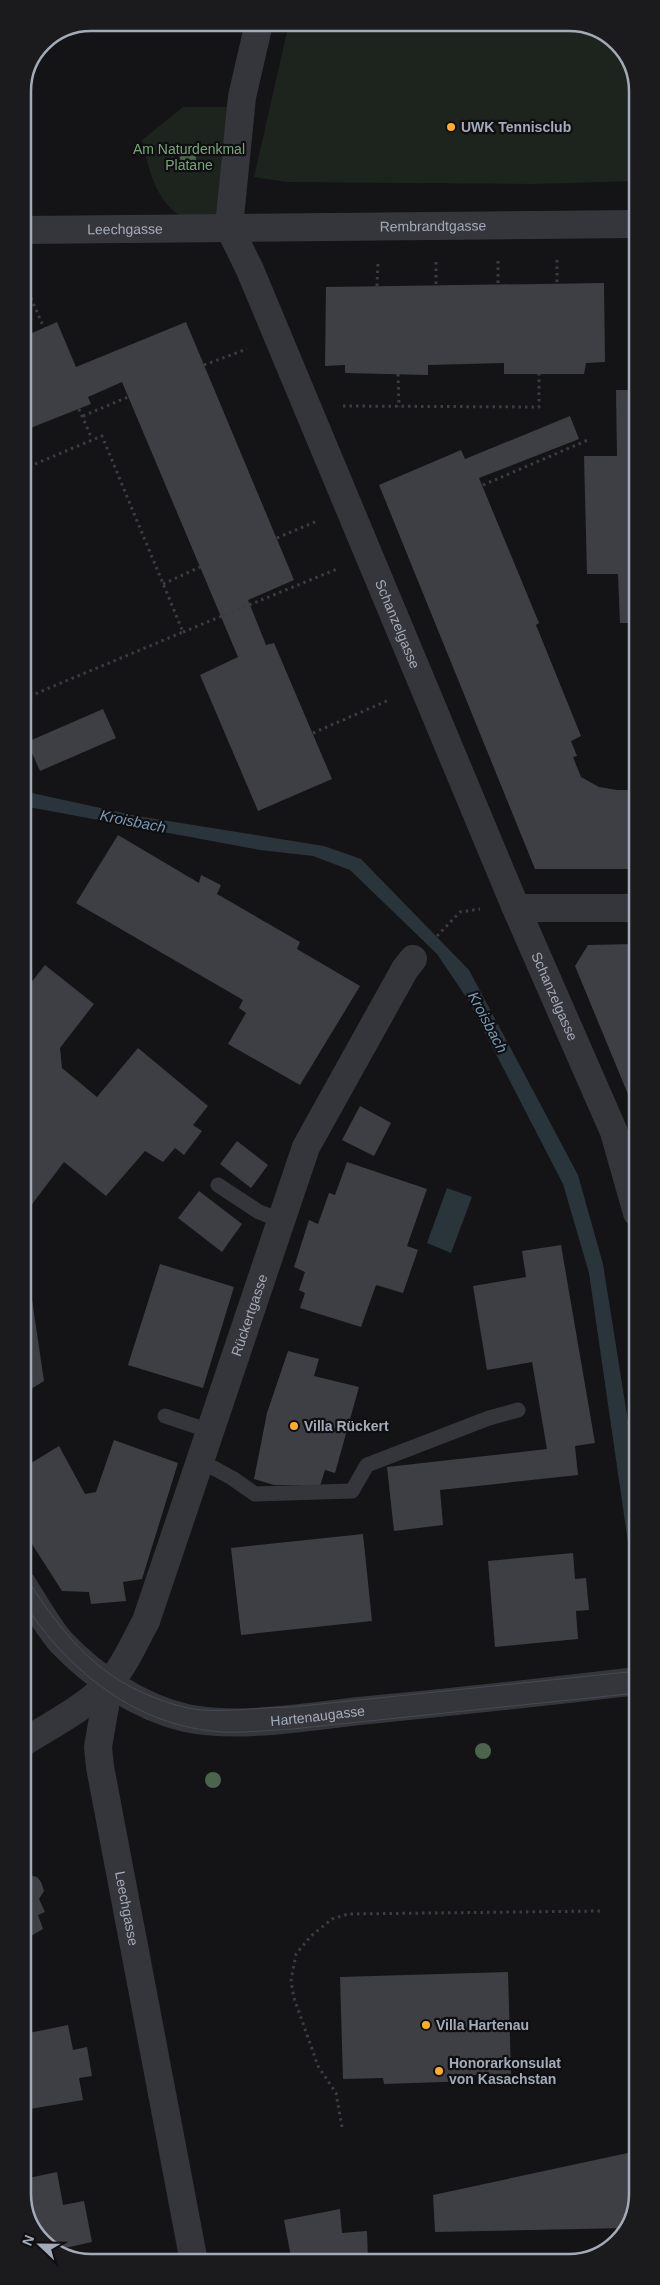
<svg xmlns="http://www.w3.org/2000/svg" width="660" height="2285" font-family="Helvetica,sans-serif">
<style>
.green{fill:#1c241d}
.water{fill:#29343b}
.building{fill:#3e3f44}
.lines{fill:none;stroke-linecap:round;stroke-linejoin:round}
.path{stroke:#3b3d43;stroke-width:3;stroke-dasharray:2.5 4;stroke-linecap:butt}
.lane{stroke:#35363c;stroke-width:15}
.street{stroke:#35363c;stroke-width:28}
.tram{stroke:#474a51;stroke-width:1}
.tree{fill:#4c644e}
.poi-dot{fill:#ffad23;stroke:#0f0f11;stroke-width:2}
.labels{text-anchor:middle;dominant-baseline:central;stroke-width:4.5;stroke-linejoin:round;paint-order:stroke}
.poi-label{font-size:14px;font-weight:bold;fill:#a4abb8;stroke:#0f0f11;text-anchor:start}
.park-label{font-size:14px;fill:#79a57b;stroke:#0f0f11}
.street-label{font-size:14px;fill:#a4abb8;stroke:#0f0f11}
.water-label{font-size:15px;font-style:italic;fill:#789bb6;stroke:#0f0f11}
.rim{fill:none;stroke:#a4abb8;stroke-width:2.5}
</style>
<rect width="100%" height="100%" fill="#141416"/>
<path class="green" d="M 289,23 L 578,23 L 614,40 L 636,77 L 636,181 L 531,184 L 286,182 L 254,177 Z
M 183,107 L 235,107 L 225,222 C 215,222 202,224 193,221 C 158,212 149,171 142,140 Z"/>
<path class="water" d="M 23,791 L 137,816 L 324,846 L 361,859 L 469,970 L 578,1175 L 603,1264 L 637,1478 L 637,1605 L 589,1273 L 563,1184 L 468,1000 L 437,954 L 350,870 L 313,856 L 260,850 L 23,806 Z
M 447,1188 L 472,1197 L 451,1253 L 427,1243 Z"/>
<path class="building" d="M 604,283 L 605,362 L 586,363 L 584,374 L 504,374 L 504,363 L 428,365 L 428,375 L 345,373 L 345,365 L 325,366 L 326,287 Z
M 57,322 L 76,367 L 186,322 L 294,580 L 248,600 L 266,645 L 274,643 L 332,779 L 258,811 L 200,675 L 238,657 L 122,382 L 88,397 L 91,404 L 23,431 L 23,337 Z
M 616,390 L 636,390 L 636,623 L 620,623 L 618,574 L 587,574 L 584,456 L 617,456 Z
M 570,416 L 579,439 L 479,478 L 539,623 L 536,625 L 581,736 L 571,741 L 577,756 L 573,757 L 581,777 L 599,787 L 617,790 L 637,790 L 637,869 L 535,869 L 379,485 L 461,450 L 465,459 Z
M 103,709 L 116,738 L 40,771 L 27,742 Z
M 118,835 L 199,883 L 201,875 L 221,885 L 217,894 L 300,942 L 297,949 L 360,986 L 300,1085 L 228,1044 L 246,1013 L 239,1008 L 243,1000 L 76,903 Z
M 637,944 L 635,1014 L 637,1116 L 575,966 L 588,945 Z
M 45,965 L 94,1004 L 60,1048 L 62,1068 L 97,1097 L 138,1048 L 208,1106 L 193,1125 L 202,1131 L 184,1155 L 175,1148 L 163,1162 L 145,1151 L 106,1196 L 64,1162 L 23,1216 L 23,993 Z
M 360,1106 L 391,1123 L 374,1156 L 342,1140 Z
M 237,1141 L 268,1165 L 251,1188 L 220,1164 Z
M 347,1162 L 427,1189 L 407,1246 L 418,1250 L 403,1293 L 376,1285 L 361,1327 L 300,1308 L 305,1293 L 299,1290 L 305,1272 L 294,1267 L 309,1220 L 318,1224 L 329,1193 L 335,1195 Z
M 199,1191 L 242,1224 L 222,1252 L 178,1218 Z
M 561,1245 L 595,1443 L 575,1446 L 578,1475 L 440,1490 L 443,1525 L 394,1531 L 387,1467 L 547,1449 L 532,1362 L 487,1370 L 473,1286 L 526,1277 L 522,1251 Z
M 160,1264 L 234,1287 L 203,1388 L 128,1365 Z
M 30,1286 L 44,1381 L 23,1394 L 23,1290 Z
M 288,1351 L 319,1359 L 314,1376 L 359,1387 L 335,1473 L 325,1470 L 319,1489 L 302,1485 L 274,1485 L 254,1479 L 267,1413 Z
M 114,1440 L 178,1463 L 142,1579 L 123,1582 L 126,1601 L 91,1604 L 89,1592 L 62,1591 L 23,1530 L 23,1468 L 59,1446 L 85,1494 L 96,1492 Z
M 363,1534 L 372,1621 L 241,1635 L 231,1548 Z
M 573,1553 L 575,1579 L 586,1578 L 589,1610 L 576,1611 L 578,1639 L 495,1647 L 488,1561 Z
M 24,1867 L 28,1875 L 37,1877 L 41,1882 L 44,1891 L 39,1899 L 45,1912 L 38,1915 L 43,1929 L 24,1940 Z
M 508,1972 L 511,2074 L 473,2075 L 473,2081 L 384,2084 L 383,2078 L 343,2079 L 340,1977 Z
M 68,2025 L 73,2050 L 87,2047 L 92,2076 L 79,2078 L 83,2100 L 24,2110 L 24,2034 Z
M 637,2151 L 637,2194 L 625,2228 L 435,2232 L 433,2195 Z
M 57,2172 L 63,2205 L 84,2201 L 92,2242 L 56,2250 L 46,2245 L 24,2208 L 24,2179 Z
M 340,2209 L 342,2233 L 367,2231 L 368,2262 L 292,2262 L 284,2220 Z"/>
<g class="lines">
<path class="path" d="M 557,260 L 557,284
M 498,261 L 498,284
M 436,262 L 436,285
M 23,280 L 44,328
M 377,286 L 378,262
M 204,365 L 247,349
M 398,374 L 399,407
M 343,406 L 539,407 L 539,374
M 79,409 L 92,439
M 83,416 L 128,397
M 23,469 L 102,436 L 183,632 L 23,699
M 483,485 L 588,440
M 277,538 L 317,521
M 163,584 L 200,567
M 183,632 L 337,569
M 313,733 L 389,700
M 437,936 L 460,912 L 480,909
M 342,2127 L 336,2093 L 318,2066 L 294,1998 L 291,1981 L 296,1954 L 311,1936 L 332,1919 L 348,1914 L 600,1911"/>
<path class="lane" d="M 218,1185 L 259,1212 L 281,1220
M 165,1416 L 210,1431
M 201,1461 L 232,1478 L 255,1494 L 352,1491 L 367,1465 L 489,1418 L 518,1410"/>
<g class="street">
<path id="s1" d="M 259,23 L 242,97 L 229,227 L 250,270 L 516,908 L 614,1132 L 637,1213"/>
<path id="s2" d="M 23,230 L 636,224"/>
<path d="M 516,908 L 637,908"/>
<path id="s3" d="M 23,1585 C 35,1604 47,1626 61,1642 C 94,1677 139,1707 186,1718 C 237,1729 306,1717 359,1711 C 452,1702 545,1692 637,1681"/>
<path id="s4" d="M 109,1683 L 98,1747 L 100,1767 L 194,2262"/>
<path id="s5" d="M 24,1742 C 51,1725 94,1703 114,1677 C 127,1661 136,1639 146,1621 L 306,1147 L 405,969 L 413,959"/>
</g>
<path class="tram" d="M 23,1573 C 57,1626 92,1674 153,1697 C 168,1703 184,1708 200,1710 C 231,1712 262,1707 292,1707 L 637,1671
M 23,1602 C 69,1672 137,1727 223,1732 C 246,1733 269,1730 292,1729 L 637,1693"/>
</g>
<g class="tree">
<circle cx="188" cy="159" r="8"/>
<circle cx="483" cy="1751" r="8"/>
<circle cx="213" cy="1780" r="8"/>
</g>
<g class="poi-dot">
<circle cx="451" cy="127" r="5"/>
<circle cx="294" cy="1426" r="5"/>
<circle cx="426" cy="2025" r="5"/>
<circle cx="439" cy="2071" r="5"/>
</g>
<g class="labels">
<g class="poi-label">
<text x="461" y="127">UWK Tennisclub</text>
<text x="304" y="1426">Villa Rückert</text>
<text x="436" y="2025">Villa Hartenau</text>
<text x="449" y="2063">Honorarkonsulat<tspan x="449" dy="16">von Kasachstan</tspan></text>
</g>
<g class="park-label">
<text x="189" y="149">Am Naturdenkmal<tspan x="189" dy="16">Platane</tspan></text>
</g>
<g class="street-label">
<text stroke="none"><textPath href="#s2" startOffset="410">Rembrandtgasse</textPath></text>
<text stroke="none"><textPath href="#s2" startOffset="102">Leechgasse</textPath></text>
<text stroke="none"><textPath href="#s1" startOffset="638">Schanzelgasse</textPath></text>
<text stroke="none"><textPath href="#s1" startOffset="1042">Schanzelgasse</textPath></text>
<text stroke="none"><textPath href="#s5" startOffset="499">Rückertgasse</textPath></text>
<text stroke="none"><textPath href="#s3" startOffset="349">Hartenaugasse</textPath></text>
<text stroke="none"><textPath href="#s4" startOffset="229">Leechgasse</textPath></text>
</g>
<g class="water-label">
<text transform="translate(133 821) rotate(11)">Kroisbach</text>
<text transform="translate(488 1022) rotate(62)">Kroisbach</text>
</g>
</g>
<path d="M0 0H660V2285H0ZM91 31H569A60 60 0 0 1 629 91V2194A60 60 0 0 1 569 2254H91A60 60 0 0 1 31 2194V91A60 60 0 0 1 91 31Z" fill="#1b1b1e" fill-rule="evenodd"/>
<path class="rim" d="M91 31H569A60 60 0 0 1 629 91V2194A60 60 0 0 1 569 2254H91A60 60 0 0 1 31 2194V91A60 60 0 0 1 91 31Z"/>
<g transform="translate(40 2245) rotate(292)" stroke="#0f0f11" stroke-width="4" paint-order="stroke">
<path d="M0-4L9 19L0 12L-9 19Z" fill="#a4abb8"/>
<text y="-8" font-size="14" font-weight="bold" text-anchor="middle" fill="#a4abb8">N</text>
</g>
</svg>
